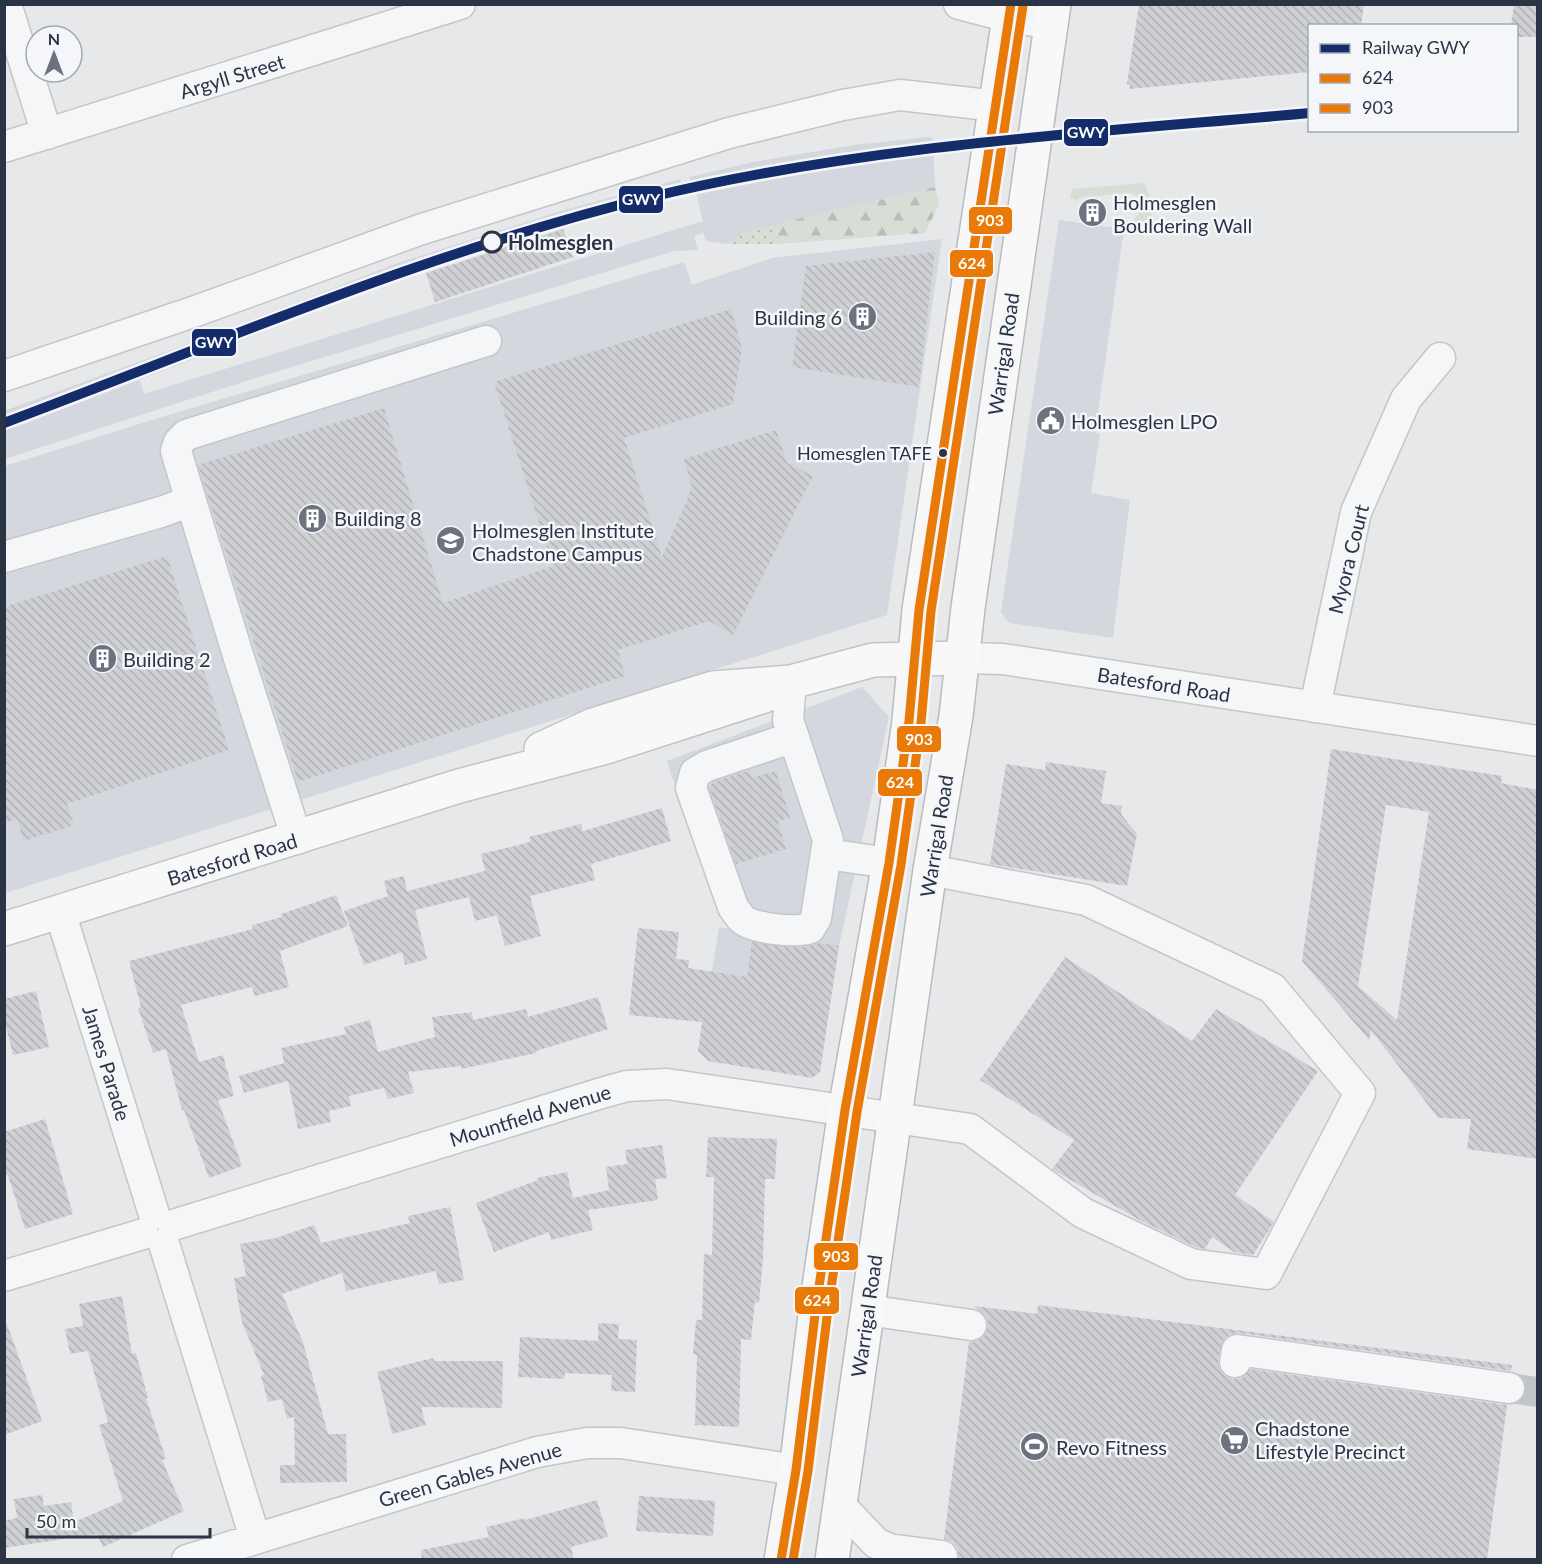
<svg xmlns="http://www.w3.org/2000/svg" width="1542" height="1564" font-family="Lato,sans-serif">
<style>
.built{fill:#d4d7dd;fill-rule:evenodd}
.grass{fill:url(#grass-dots)}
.forest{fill:url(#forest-firs)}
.garden{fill:#d6ded6}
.building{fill:url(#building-back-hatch);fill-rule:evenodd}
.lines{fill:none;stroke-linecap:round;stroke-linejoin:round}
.minor-tunnel{stroke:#c1c4c9;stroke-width:30;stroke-dasharray:30 15;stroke-linecap:butt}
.minor-casing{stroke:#c4c6c8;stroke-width:33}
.major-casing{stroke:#c2c5c8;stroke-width:36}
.highway-casing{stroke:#b8bbbf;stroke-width:36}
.minor{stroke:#f5f6f7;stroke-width:30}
.major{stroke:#f8f8f8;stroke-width:33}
.highway{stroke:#f8f8f8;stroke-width:33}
.bus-1-casing{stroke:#f4f6f9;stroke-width:14}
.bus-2-casing{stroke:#f4f6f9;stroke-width:14}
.bus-1{stroke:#ea7a07;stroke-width:9}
.bus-2{stroke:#ea7a07;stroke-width:9}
.rail-1-casing{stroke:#f4f6f9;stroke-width:15}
.rail-1{stroke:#152c6b;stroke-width:10}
.stop-dot{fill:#f4f6f9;stroke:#2b3445;stroke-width:3}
.bus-dot{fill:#2b3445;stroke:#f4f6f9;stroke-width:2}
.labels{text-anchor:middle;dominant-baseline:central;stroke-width:5;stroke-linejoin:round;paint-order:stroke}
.bus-label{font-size:18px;fill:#2b3445;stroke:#f4f6f9;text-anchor:end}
.street-label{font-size:20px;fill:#2b3445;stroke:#f4f6f9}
.poi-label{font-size:20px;fill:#2b3445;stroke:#f4f6f9;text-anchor:start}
.stop-label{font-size:20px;font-weight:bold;fill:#2b3445;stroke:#f4f6f9;text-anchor:start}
.line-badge{stroke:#f4f6f9;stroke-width:2}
.badge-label{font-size:16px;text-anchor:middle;font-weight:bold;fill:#fff}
</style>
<defs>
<pattern id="grass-dots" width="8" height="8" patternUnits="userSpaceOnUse" patternTransform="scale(1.5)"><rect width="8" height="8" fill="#d6ded6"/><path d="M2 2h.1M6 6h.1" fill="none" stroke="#b8bfb9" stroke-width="1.8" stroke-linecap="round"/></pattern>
<pattern id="forest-firs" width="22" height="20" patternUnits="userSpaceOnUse" patternTransform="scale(1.5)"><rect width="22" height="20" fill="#d6ded6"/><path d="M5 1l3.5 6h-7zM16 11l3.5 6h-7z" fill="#b8bfb9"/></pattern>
<pattern id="building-back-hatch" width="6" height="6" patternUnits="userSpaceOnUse" patternTransform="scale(1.5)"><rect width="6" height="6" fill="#ced0d3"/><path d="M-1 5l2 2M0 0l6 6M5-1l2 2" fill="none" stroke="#b1b3b6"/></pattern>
</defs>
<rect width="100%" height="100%" fill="#e6e8ea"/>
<path class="built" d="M 928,137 L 933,139 L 935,187 L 745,232 L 728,244 L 706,241 L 703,233 L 694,236 L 698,250 L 674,251 L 246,381 L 5,459 L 4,411 L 212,335 L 395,264 L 564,210 L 680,179 L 681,184 L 690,182 L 690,177 L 753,162 L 854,145 ZM 696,193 L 703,221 L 144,394 L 140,380 L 341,301 L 439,266 L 581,221 Z
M 1059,220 L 1124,229 L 1095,433 L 1100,434 L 1091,493 L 1130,500 L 1113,638 L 1009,623 L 1001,612 Z
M 942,239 L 887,615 L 5,893 L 5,466 L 155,419 L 684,262 L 692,285 L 772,258 Z
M 862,687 L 889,717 L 839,946 L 834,978 L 705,1016 L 719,927 L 729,929 L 731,919 L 671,775 L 667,761 Z"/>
<path class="grass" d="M 776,224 L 777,244 L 728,244 L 745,232 Z"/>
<path class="forest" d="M 935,187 L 939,204 L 925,233 L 777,244 L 776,224 Z"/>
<path class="garden" d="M 1144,183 C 1155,205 1158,236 1124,233 L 1141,211 L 1140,198 L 1131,193 L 1082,197 L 1076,200 L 1070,198 L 1072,189 Z"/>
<path class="building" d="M 1139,4 L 1364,4 L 1361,26 L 1310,26 L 1310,72 L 1130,89 L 1130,85 L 1127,84 Z
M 1514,4 L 1538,4 L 1538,37 L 1516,37 L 1516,26 L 1511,26 Z
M 563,229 L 573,257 L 435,302 L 426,273 Z
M 935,252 L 919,387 L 792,367 L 806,266 Z
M 731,309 L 742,348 L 733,404 L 624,438 L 662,557 L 692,488 L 684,459 L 776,430 L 787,463 L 813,476 L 733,635 L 709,621 L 618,650 L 625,676 L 298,782 L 198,465 L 384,408 L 443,603 L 553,566 L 494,382 Z
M 167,556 L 229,750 L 67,804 L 74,825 L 24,841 L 17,819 L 4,823 L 4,607 Z
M 1331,749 L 1502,776 L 1501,783 L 1538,790 L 1538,1159 L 1467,1149 L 1471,1119 L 1438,1118 L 1371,1030 L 1369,1040 L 1302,961 ZM 1386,805 L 1429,812 L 1397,1020 L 1358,986 Z
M 1046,762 L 1106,771 L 1101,803 L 1122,806 L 1121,814 L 1137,834 L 1127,886 L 990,864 L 1006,764 L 1045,770 Z
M 750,770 L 752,778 L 776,771 L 790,818 L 778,821 L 786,849 L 736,864 L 709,787 L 714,782 Z
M 662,808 L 671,841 L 591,864 L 595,880 L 530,896 L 541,936 L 505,946 L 497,915 L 475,921 L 469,897 L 415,910 L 427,959 L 405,965 L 402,952 L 364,965 L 344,911 L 388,896 L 384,881 L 404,876 L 407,891 L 485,871 L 481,854 L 530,842 L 529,837 L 581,824 L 583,831 Z
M 336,895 L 348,926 L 280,951 L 289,987 L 255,996 L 252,987 L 181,1005 L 199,1062 L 223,1055 L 234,1096 L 218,1100 L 242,1166 L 209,1178 L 184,1110 L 182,1110 L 166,1049 L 153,1053 L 138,1008 L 141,1007 L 129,961 L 253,929 L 252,925 L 282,917 L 281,914 Z
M 638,928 L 679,932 L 676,959 L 689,960 L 688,968 L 747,977 L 752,942 L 785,947 L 805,947 L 819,943 L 839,946 L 820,1072 L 812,1078 L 708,1061 L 698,1051 L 702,1022 L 629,1015 Z
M 1065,957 L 1192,1041 L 1216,1009 L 1318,1071 L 1235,1195 L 1274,1222 L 1253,1255 L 1234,1252 L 1212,1237 L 1205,1249 L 1196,1247 L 1141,1221 L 1057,1172 L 1052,1169 L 1074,1140 L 980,1080 Z
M 36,991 L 49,1047 L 13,1055 L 4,1018 L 4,999 Z
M 598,997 L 608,1029 L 536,1051 L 536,1053 L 461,1069 L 461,1066 L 408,1072 L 414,1093 L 388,1099 L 384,1088 L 349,1096 L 351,1106 L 329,1111 L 331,1122 L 298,1129 L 288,1081 L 244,1093 L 239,1076 L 284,1063 L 281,1048 L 346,1034 L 344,1027 L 370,1020 L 378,1052 L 435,1037 L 432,1017 L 472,1012 L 473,1020 L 526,1009 L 528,1017 Z
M 45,1119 L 73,1214 L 25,1229 L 8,1175 L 4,1176 L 4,1132 Z
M 708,1137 L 777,1139 L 775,1179 L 765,1179 L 763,1260 L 759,1303 L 755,1302 L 751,1340 L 741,1339 L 739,1427 L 695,1425 L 697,1355 L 693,1354 L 696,1320 L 702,1320 L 704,1254 L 712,1255 L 714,1177 L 706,1177 Z
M 662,1145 L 667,1178 L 655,1179 L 658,1200 L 588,1210 L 593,1230 L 551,1240 L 549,1232 L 494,1252 L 476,1203 L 538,1180 L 537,1178 L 567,1172 L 573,1198 L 609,1190 L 606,1167 L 627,1164 L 625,1150 Z
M 450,1207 L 464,1280 L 439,1284 L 436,1271 L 346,1291 L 342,1273 L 282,1294 L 303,1342 L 328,1434 L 346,1434 L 347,1482 L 280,1483 L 280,1465 L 295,1465 L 294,1417 L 287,1419 L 282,1399 L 268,1402 L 261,1376 L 264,1375 L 242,1322 L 234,1278 L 246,1276 L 240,1244 L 276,1238 L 314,1225 L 321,1243 L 410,1223 L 408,1216 Z
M 122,1296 L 132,1354 L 136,1353 L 148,1398 L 146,1398 L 166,1459 L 162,1460 L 184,1511 L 103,1547 L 97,1534 L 4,1548 L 4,1521 L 17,1518 L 14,1499 L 42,1495 L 44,1506 L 71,1502 L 74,1522 L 123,1501 L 99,1425 L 108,1422 L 88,1351 L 70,1354 L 65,1329 L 83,1326 L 79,1304 Z
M 1038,1305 L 1512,1365 L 1511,1371 L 1239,1333 L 1231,1334 L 1224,1339 L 1218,1359 L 1219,1367 L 1224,1375 L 1233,1379 L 1242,1378 L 1250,1369 L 1507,1405 L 1487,1560 L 959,1560 L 958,1549 L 952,1542 L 944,1539 L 969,1342 L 977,1341 L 984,1336 L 988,1327 L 987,1318 L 974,1306 L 1037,1314 Z
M 598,1323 L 619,1324 L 618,1339 L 637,1340 L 635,1392 L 611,1391 L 612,1375 L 565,1373 L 564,1379 L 518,1377 L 520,1337 L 598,1341 Z
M 4,1324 L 7,1324 L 42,1421 L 4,1435 Z
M 433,1358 L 434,1361 L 503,1361 L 502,1408 L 421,1407 L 426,1425 L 392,1434 L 377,1372 Z
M 639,1496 L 715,1501 L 713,1536 L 636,1531 Z
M 597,1500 L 608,1537 L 571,1547 L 574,1560 L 422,1560 L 421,1550 L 489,1537 L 486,1527 L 525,1518 L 525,1520 Z"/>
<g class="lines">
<path class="minor-tunnel" d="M 1509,1388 L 1538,1392"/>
<defs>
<path id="minor" d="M 6,4 L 47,134
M 959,4 L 1009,17 L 1052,24
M 4,147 L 460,4
M 4,376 L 196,311 L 419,230 L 729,133 L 843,105 L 900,95 L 997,106
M 191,501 L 176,451 L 179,442 L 186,435 L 486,341
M 4,557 L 161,512 L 191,501 L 238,655 L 297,839
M 963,658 L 1003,659 L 1538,741
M 791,682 L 788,720 L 828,840 L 816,918 L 810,928 C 796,933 753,929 742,919 C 739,916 736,911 733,907 L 691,788 L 695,773 L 707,766 L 794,737
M 1315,707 L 1356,512 L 1406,399 L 1440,358
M 827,854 L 889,863
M 60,912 L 154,1214
M 173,1225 L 605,1092 L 627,1086 L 667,1084 L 970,1129 L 1083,1213 L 1191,1264 L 1266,1274 L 1360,1093 L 1272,988 L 1086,900 L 930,870
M 164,1244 L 255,1538
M 4,1276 L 143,1234
M 867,1310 L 971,1325
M 1235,1362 L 1237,1350 L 1509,1388
M 840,1505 L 876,1543 L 889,1549 L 942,1556
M 187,1560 L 537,1452 L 587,1443 L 621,1443 L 796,1470"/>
<path id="major" d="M 541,749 L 593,725 L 713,688 L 791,682 L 873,660 L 963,658
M 4,929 L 459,786 L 606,747 L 764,696 L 791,682"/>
<path id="highway" d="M 781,1560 L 796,1470 L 816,1307 L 845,1110 L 889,863 L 909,721 L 919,610 L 1011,4
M 832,1560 L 930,870 L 956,716 L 968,608 L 1054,4"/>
</defs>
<use href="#minor" class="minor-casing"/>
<use href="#major" class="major-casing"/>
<use href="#highway" class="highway-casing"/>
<use href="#minor" class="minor"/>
<use href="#major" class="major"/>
<use href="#highway" class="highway"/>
<defs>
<path id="bus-1" d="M 781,1560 L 796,1470 L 816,1307 L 845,1110 L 889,863 L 909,721 L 919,610 L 1011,4"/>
<path id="bus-2" d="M 793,1560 L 808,1471 L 828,1309 L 857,1112 L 901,865 L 921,723 L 931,611 L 1023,6"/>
</defs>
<use href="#bus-1" class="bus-1-casing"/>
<use href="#bus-2" class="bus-2-casing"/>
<use href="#bus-1" class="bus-1"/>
<use href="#bus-2" class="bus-2"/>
<defs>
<path id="rail-1" d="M 4,423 C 218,343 429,251 651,197 C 866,145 1089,133 1310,113"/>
</defs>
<use href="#rail-1" class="rail-1-casing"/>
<use href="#rail-1" class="rail-1"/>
</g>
<defs>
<symbol id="building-disc" viewBox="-11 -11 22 22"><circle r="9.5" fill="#6c737f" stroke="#f4f6f9"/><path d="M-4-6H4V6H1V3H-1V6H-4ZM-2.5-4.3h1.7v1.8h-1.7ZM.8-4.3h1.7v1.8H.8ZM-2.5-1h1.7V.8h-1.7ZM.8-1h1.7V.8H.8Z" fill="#fff"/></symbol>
<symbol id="civic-disc" viewBox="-11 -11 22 22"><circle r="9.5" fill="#6c737f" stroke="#f4f6f9"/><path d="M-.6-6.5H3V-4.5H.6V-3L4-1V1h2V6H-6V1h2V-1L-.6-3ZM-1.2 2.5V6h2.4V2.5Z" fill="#fff"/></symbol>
<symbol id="university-disc" viewBox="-11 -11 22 22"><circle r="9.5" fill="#6c737f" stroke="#f4f6f9"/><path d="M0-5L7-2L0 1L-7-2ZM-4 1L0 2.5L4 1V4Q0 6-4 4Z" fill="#fff"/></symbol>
<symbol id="supermarket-disc" viewBox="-11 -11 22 22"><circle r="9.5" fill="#6c737f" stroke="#f4f6f9"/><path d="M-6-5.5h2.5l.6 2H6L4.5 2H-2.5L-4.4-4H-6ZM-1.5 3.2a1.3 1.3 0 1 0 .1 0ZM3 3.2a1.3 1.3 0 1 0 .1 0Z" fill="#fff"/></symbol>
<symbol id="stadium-disc" viewBox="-11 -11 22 22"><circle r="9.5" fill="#6c737f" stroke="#f4f6f9"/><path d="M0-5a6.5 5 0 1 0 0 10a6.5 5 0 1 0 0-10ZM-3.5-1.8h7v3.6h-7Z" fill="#fff"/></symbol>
</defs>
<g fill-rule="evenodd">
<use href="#building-disc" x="1076" y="196" width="33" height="33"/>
<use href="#building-disc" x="846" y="300" width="33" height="33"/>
<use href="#civic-disc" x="1034" y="404" width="33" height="33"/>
<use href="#building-disc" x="296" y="502" width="33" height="33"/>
<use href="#university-disc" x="434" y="524" width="33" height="33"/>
<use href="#building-disc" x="86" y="642" width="33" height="33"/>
<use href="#supermarket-disc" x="1218" y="1424" width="33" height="33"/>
<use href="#stadium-disc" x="1018" y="1430" width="33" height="33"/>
</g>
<circle class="stop-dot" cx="492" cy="242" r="10"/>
<circle class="bus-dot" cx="943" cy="453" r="5"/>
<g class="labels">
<g class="bus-label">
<text x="932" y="453">Homesglen TAFE</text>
</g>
<g class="street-label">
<text transform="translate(232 76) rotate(-17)">Argyll Street</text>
<text transform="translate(1003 354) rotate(-82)">Warrigal Road</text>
<text transform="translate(1348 559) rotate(-76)">Myora Court</text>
<text transform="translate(1164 684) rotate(9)">Batesford Road</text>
<text transform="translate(936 836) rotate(-81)">Warrigal Road</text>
<text transform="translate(232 859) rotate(-17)">Batesford Road</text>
<text transform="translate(107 1063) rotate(73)">James Parade</text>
<text transform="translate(530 1115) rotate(-17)">Mountfield Avenue</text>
<text transform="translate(866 1316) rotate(-82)">Warrigal Road</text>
<text transform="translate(470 1474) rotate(-16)">Green Gables Avenue</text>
</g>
<g class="poi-label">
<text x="1113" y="202">Holmesglen<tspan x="1113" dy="23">Bouldering Wall</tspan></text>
<text x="842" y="317" text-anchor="end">Building 6</text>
<text x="1071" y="421">Holmesglen LPO</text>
<text x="334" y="518">Building 8</text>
<text x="472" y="530">Holmesglen Institute<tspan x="472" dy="23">Chadstone Campus</tspan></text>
<text x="123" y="659">Building 2</text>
<text x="1255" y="1428">Chadstone<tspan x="1255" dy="23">Lifestyle Precinct</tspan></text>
<text x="1056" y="1447">Revo Fitness</text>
</g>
<g class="stop-label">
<text x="508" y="242">Holmesglen</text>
</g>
</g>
<g class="line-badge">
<rect x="1063" y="118" width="46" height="29" rx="6" fill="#152c6b"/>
<rect x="618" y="185" width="46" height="29" rx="6" fill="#152c6b"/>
<rect x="968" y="206" width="45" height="29" rx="6" fill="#ea7a07"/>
<rect x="949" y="249" width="45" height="29" rx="6" fill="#ea7a07"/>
<rect x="191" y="328" width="46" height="29" rx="6" fill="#152c6b"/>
<rect x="896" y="725" width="46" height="28" rx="6" fill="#ea7a07"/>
<rect x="877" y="768" width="46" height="29" rx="6" fill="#ea7a07"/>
<rect x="813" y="1242" width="46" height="29" rx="6" fill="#ea7a07"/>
<rect x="794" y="1286" width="46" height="29" rx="6" fill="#ea7a07"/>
</g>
<g class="badge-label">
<text x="1086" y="138">GWY</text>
<text x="641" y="205">GWY</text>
<text x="990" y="226">903</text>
<text x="972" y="269">624</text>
<text x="214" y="348">GWY</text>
<text x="919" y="745">903</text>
<text x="900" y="788">624</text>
<text x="836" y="1262">903</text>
<text x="817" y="1306">624</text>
</g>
<rect width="1542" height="1564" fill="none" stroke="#2b3445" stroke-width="12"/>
<rect x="1308" y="24" width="210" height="108" fill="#f4f6f9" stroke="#a4a8b1" stroke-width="1.5"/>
<rect x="1320" y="44" width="30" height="9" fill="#152c6b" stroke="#a4a8b1" stroke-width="1.5"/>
<text x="1362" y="54" font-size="18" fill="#2b3445">Railway GWY</text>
<rect x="1320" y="74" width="30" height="9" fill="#ea7a07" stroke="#a4a8b1" stroke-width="1.5"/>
<text x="1362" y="84" font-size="18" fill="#2b3445">624</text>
<rect x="1320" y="104" width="30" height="9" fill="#ea7a07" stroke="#a4a8b1" stroke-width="1.5"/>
<text x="1362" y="114" font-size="18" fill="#2b3445">903</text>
<g transform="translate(54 54)"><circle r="28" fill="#f4f6f9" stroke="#a4a8b1" stroke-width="1.5"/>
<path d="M0-4.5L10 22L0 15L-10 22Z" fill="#6c737f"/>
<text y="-9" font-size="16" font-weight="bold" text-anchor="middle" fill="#2b3445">N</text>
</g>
<path d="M27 1528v9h183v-9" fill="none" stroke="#2b3445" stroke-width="3"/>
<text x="36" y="1528" font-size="18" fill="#2b3445" stroke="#f4f6f9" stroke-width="4.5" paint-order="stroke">50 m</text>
</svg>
